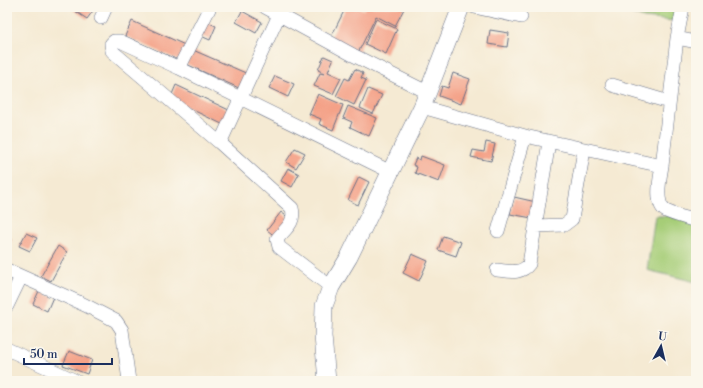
<svg xmlns="http://www.w3.org/2000/svg" width="703" height="388" font-family="'Libre Bodoni',serif">
<style>
.green{fill:#a6cd77;stroke:#607e6a}
.building{fill:#f4a187}
.lines{fill:none;stroke-linecap:round;stroke-linejoin:round}
.minor-casing{stroke:#677087;stroke-width:14}
.tertiary-casing{stroke:#677087;stroke-width:18}
.minor{stroke:#fff;stroke-width:13}
.tertiary{stroke:#fff;stroke-width:17}
</style>
<rect width="100%" height="100%" fill="#fbf7ec"/>
<filter id="ink" filterUnits="userSpaceOnUse"><feTurbulence type="fractalNoise" baseFrequency=".025" numOctaves="2"/><feDisplacementMap in="SourceGraphic" scale="8" xChannelSelector="R" yChannelSelector="G"/><feConvolveMatrix kernelMatrix="1 2 1 2 8 2 1 2 1" color-interpolation-filters="sRGB"/></filter>
<filter id="wash" filterUnits="userSpaceOnUse"><feTurbulence type="fractalNoise" baseFrequency=".012" numOctaves="4" result="noise"/><feDisplacementMap in="SourceGraphic" scale="16" xChannelSelector="R" yChannelSelector="G"/><feGaussianBlur stdDeviation="0.9" result="paint"/><feColorMatrix in="noise" values="0 0 0 0 0 0 0 0 0 0 0 0 0 0 0 0 0 1.4 0 .05"/><feComposite in="paint" operator="in"/></filter>
<g filter="url(#wash)">
<rect width="100%" height="100%" fill="#f5ead3"/>
<path class="green" d="M 613,7 L 678,7 L 675,21 L 644,18 Z
M 655,216 L 671,216 L 696,225 L 696,282 L 647,270 Z"/>
<g id="blocks">
<path class="building" d="M 69,7 L 94,7 L 95,8 L 87,19 Z
M 346,7 L 358,7 L 364,10 L 365,7 L 405,7 L 395,26 L 376,16 L 358,53 L 330,39 Z
M 242,11 L 262,22 L 256,33 L 236,22 Z
M 376,19 L 397,29 L 386,54 L 365,44 Z
M 132,21 L 187,46 L 180,61 L 125,36 Z
M 207,22 L 216,26 L 210,40 L 201,36 Z
M 490,30 L 509,33 L 507,47 L 488,44 Z
M 193,50 L 248,74 L 241,89 L 186,64 Z
M 324,56 L 333,60 L 328,72 L 341,78 L 333,94 L 314,86 L 320,73 L 324,74 L 324,73 L 318,70 Z
M 355,69 L 363,73 L 361,78 L 366,80 L 354,105 L 336,96 L 345,78 L 349,80 Z
M 453,73 L 470,79 L 461,104 L 439,96 L 442,86 L 448,88 Z
M 275,76 L 294,84 L 288,97 L 269,88 Z
M 176,85 L 231,111 L 224,125 L 170,99 Z
M 368,89 L 382,95 L 373,114 L 360,108 Z
M 318,94 L 343,105 L 333,130 L 319,124 L 321,119 L 309,114 Z
M 348,106 L 377,118 L 369,136 L 350,127 L 352,122 L 343,118 Z
M 486,142 L 495,144 L 491,161 L 471,157 L 473,150 L 484,152 Z
M 295,148 L 305,153 L 296,168 L 286,162 Z
M 421,156 L 445,165 L 439,182 L 415,173 L 417,167 L 413,165 L 416,158 L 420,160 Z
M 288,168 L 299,174 L 292,187 L 281,181 Z
M 359,177 L 369,182 L 358,205 L 348,200 Z
M 514,197 L 536,202 L 532,218 L 510,214 Z
M 281,212 L 290,219 L 276,237 L 267,230 Z
M 26,233 L 37,238 L 30,251 L 19,246 Z
M 443,236 L 461,242 L 456,256 L 438,250 Z
M 7,237 L 12,239 L 7,249 Z
M 58,246 L 67,252 L 51,281 L 41,276 Z
M 412,254 L 428,261 L 419,281 L 403,273 Z
M 39,291 L 53,297 L 47,311 L 33,304 Z
M 69,351 L 92,360 L 87,374 L 63,365 Z"/>
</g>
</g>
<g filter="url(#ink)">
<use href="#blocks" fill-opacity="0" stroke="#677087" stroke-width="1"/>
<g class="lines">
<defs>
<path id="minor" d="M 265,7 L 353,55 L 427,92
M 474,7 L 521,17
M 101,18 L 106,7
M 677,38 L 696,42
M 179,68 L 210,7
M 612,85 L 669,102
M 422,107 L 525,136 L 662,166 L 677,38 L 683,7
M 220,143 L 279,15
M 662,166 C 660,178 654,204 666,211 C 674,215 687,218 696,221
M 535,226 L 564,225 L 572,219 L 584,150
M 498,231 L 525,136
M 7,270 L 85,305 L 116,321 L 122,330 L 129,381
M 497,270 C 508,271 521,275 529,264 L 549,142
M 331,287 L 279,247 L 277,239 C 285,229 296,223 292,208 L 220,143 L 112,51 L 111,44 L 114,41 L 120,41 L 179,68 L 391,172
M 7,306 L 21,277
M 7,349 L 76,381"/>
<path id="tertiary" d="M 327,381 L 323,336 L 324,306 L 331,287 L 349,257 L 422,107 L 461,7"/>
</defs>
<use href="#minor" class="minor-casing"/>
<use href="#tertiary" class="tertiary-casing"/>
<use href="#minor" class="minor"/>
<use href="#tertiary" class="tertiary"/>
</g>
</g>
<rect width="703" height="388" fill="none" stroke="#fbf7ec" stroke-width="24"/>
<g transform="translate(661 346) rotate(8)" stroke="#fbf7ec" stroke-width="3" paint-order="stroke">
<path d="M0-3L7 15L0 10L-7 15Z" fill="#1b2f5e"/>
<text y="-6" font-size="11" font-weight="bold" text-anchor="middle" fill="#1b2f5e">U</text>
</g>
<path d="M24 358v6h88v-6" fill="none" stroke="#1b2f5e" stroke-width="2"/>
<text x="30" y="358" font-size="12" fill="#1b2f5e" stroke="#fbf7ec" stroke-width="3" paint-order="stroke">50 m</text>
</svg>
